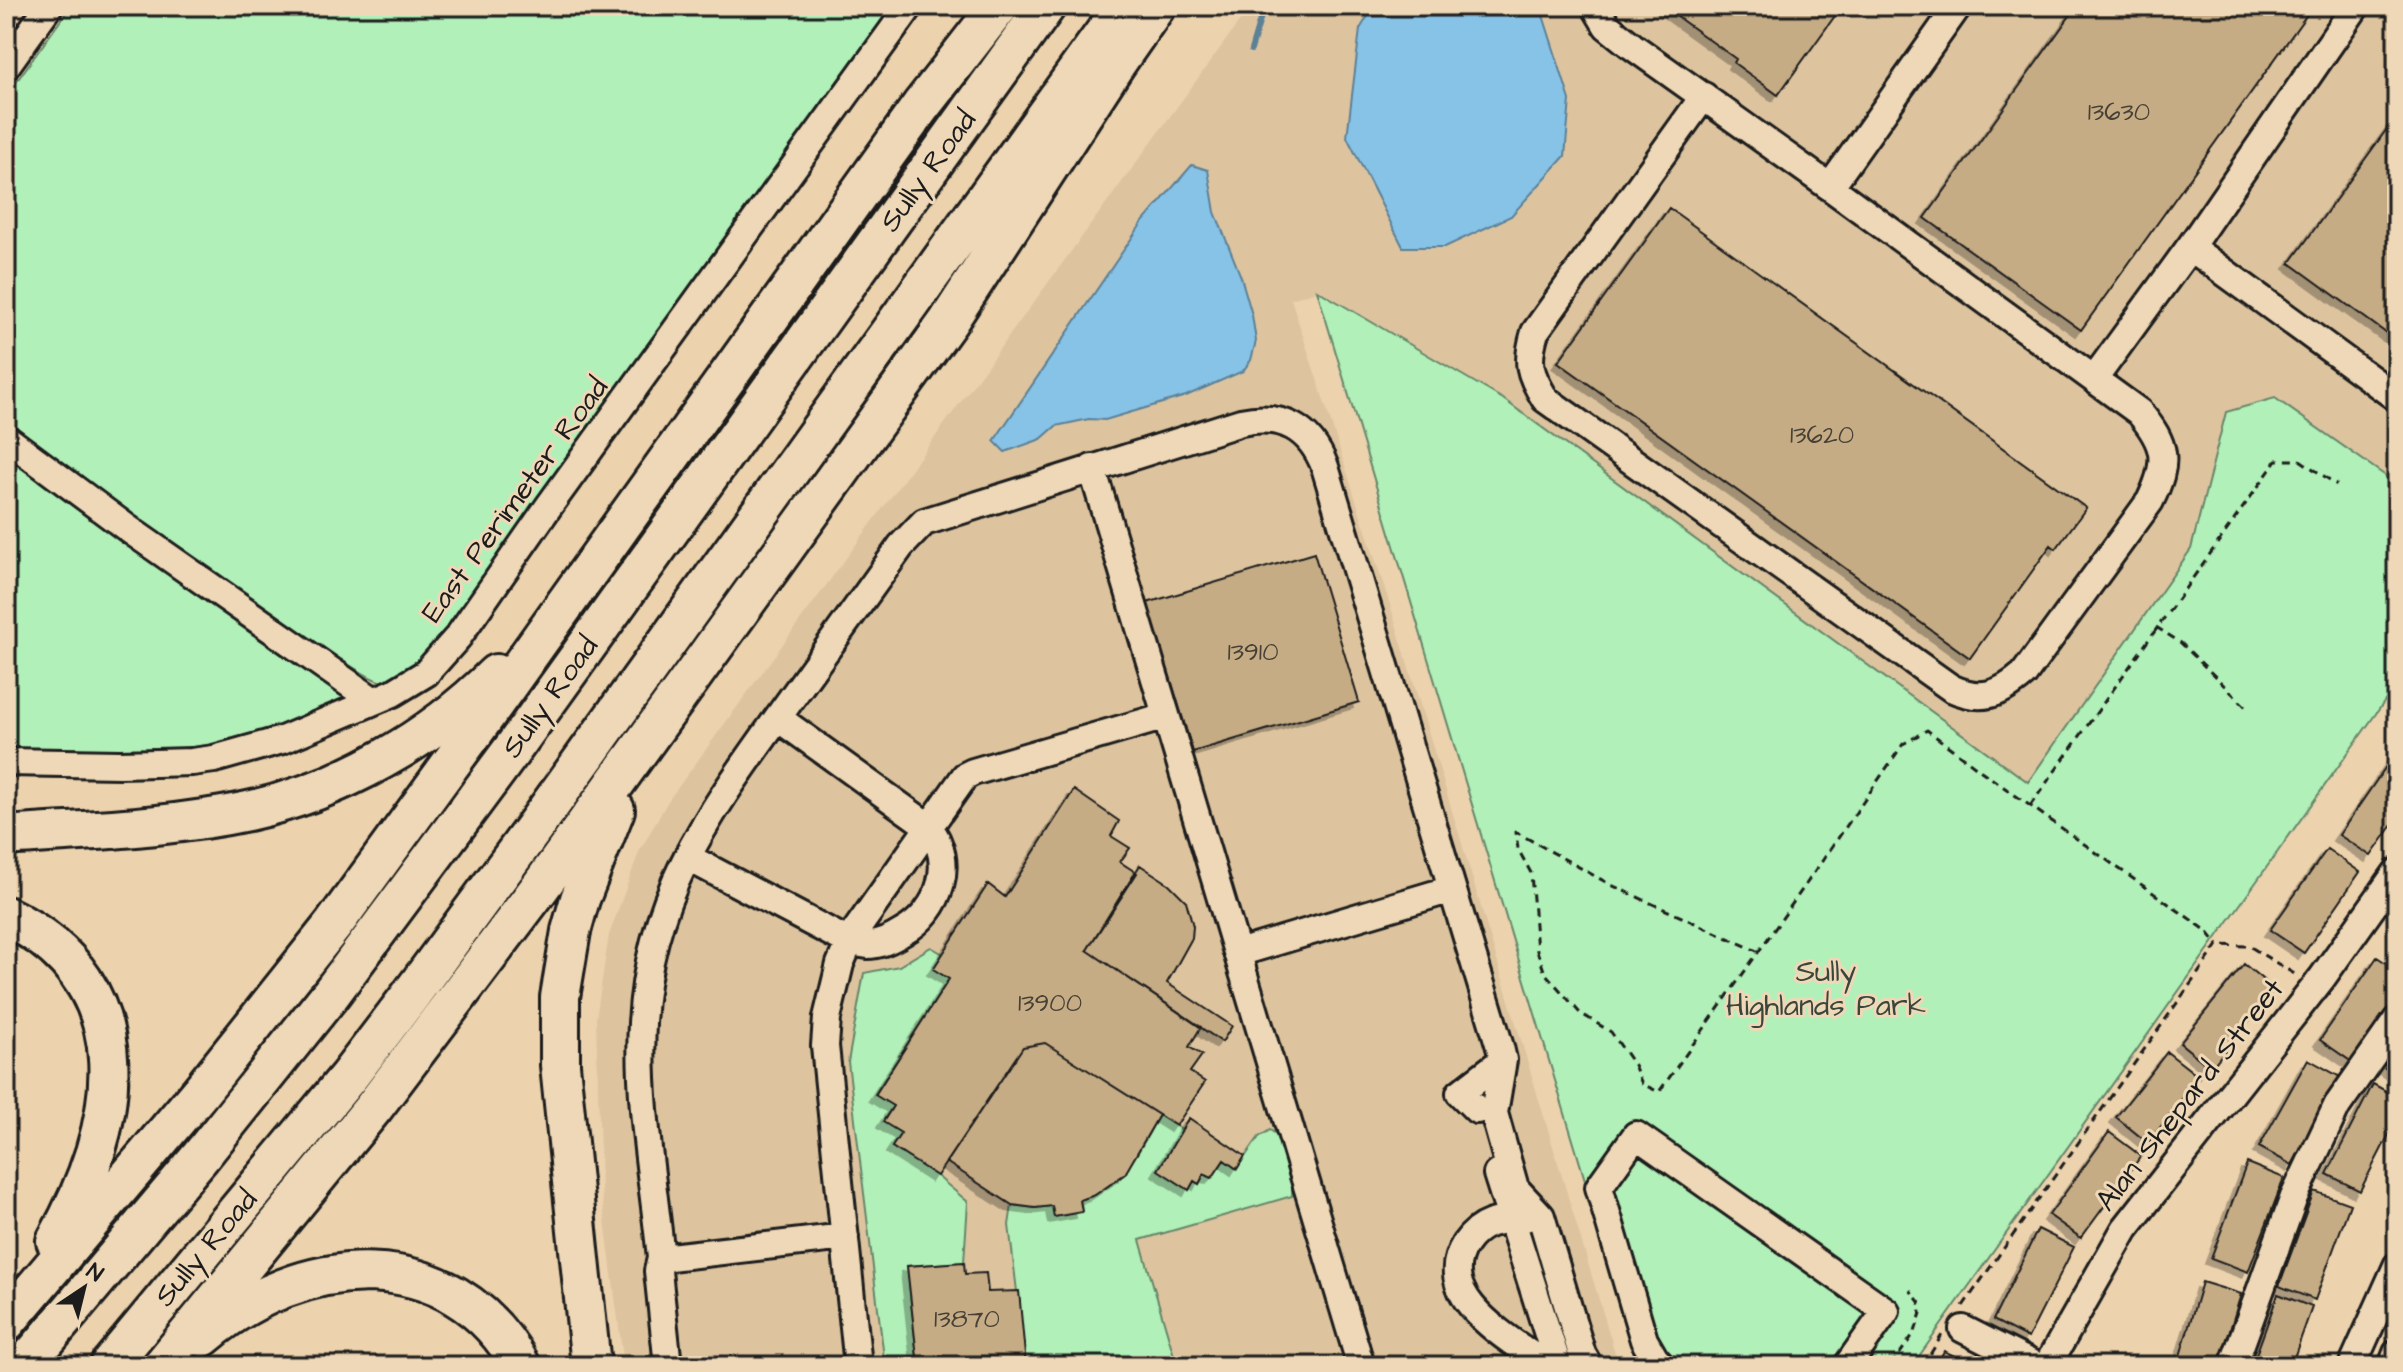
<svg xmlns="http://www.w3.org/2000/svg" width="2403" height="1372" font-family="'Architects Daughter',sans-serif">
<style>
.built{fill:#ddc49f}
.green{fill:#b1f0b8;stroke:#66866a;stroke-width:2}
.water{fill:#87c3e7;stroke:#5c8096;stroke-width:2}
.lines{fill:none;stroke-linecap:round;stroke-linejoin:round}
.stream{stroke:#5c8096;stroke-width:6}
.building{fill:#c6ac85;stroke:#1c1c1c;stroke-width:2;filter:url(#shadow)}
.minor-casing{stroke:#1c1c1c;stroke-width:32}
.highway-casing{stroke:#1c1c1c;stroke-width:44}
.path{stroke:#1c1c1c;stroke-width:3;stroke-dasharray:8 6;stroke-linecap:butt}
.minor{stroke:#eed8b7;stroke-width:26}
.highway{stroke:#eed8b7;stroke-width:38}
.labels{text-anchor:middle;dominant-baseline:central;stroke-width:6;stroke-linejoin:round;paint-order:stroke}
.number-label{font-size:26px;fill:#464036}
.street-label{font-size:30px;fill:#1c1c1c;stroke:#eed8b7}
.park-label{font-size:30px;fill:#3a463b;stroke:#eed8b7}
</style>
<defs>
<filter id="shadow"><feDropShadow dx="-6" dy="6" stdDeviation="0" flood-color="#0004"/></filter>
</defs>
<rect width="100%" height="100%" fill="#ecd3ae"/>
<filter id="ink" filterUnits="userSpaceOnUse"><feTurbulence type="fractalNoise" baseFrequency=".0125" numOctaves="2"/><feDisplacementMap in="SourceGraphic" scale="16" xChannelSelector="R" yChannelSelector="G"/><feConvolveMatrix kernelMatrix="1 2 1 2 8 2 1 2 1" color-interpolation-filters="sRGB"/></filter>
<g filter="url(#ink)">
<path class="built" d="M 1251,6 L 2397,6 L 2397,484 L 2275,398 L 2226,412 L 2191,549 L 2028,782 L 1503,399 L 1317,291 L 1291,299 L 1392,611 L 1619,1366 L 624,1366 L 601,1190 L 596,1018 L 609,935 L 639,852 L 668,801 Z"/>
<path class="green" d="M 71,6 L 897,6 L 455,629 C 439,643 405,685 383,682 C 368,680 319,645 304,635 C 203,568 104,496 6,423 L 6,96 Z
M 1317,290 L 1503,399 L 2028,782 L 2191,549 L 2226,412 L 2275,398 L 2397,484 L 2397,684 L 1912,1366 L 1641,1366 Z
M 6,453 L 348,695 L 341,708 L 212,753 L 6,753 Z
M 931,947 L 943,954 L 949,979 L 875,1094 L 893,1106 L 883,1121 L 901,1133 L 892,1147 L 937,1176 L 968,1202 L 964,1262 L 907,1266 L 918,1366 L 885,1366 L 848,1062 L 864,973 L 899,966 Z
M 1159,1115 L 1183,1131 L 1189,1189 L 1194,1181 L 1199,1184 L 1204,1174 L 1212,1178 L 1224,1160 L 1237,1168 L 1259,1137 L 1270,1130 L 1280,1137 L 1292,1181 L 1292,1196 L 1140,1240 L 1177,1366 L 1026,1366 L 1009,1225 L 1012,1205 L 1035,1208 L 1052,1206 L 1082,1212 L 1080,1200 C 1127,1184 1136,1155 1159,1115 Z"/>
<path class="water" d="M 1374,6 L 1540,6 L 1570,100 L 1565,156 L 1511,216 L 1445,247 L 1403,247 L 1347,137 L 1360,29 Z
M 1192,165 L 1208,170 L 1215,212 L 1241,277 L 1252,315 L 1256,341 L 1251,360 L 1243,371 L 1186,396 L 1105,420 L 1089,419 L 1056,426 L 1041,439 L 1005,452 L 994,441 L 1142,223 Z"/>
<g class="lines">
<path class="stream" d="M 1251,50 L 1264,6"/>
</g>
<path class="building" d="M 1662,6 L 1842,6 L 1778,95 L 1734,63 L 1736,59 Z
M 2077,6 L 2313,6 L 2081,330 L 1925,218 Z
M 2397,115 L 2397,341 L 2290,263 Z
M 1669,208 L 2086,508 L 2056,549 L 2051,545 L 1970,658 L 1558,362 Z
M 1314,553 L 1359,702 L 1193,752 L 1147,603 Z
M 2396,752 L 2397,819 L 2371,856 L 2339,835 Z
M 1074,790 L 1119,821 L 1111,836 L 1130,848 L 1120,862 L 1137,873 L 1087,950 L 1201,1027 L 1189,1047 L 1202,1055 L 1190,1072 L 1205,1082 L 1176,1126 L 1045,1043 L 1023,1047 L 937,1176 L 892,1147 L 901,1133 L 883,1122 L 893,1106 L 875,1095 L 949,979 L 933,969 L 988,884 L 1005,897 Z
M 2327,849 L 2360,872 L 2304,953 L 2270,930 Z
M 1140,865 L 1169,884 L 1186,901 L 1193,926 L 1192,938 L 1167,983 L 1232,1026 L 1222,1042 L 1087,950 Z
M 2377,957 L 2397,970 L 2397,997 L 2352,1062 L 2320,1040 Z
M 2244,964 L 2274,989 L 2211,1068 L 2180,1043 Z
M 1045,1043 L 1159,1115 L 1125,1174 L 1095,1195 L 1080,1200 L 1082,1212 L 1054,1217 L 1052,1206 L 1035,1208 L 1012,1205 L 946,1162 L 1023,1047 Z
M 2397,1051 L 2397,1076 L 2385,1068 Z
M 2167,1052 L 2199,1077 L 2148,1143 L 2116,1117 Z
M 2308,1059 L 2340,1077 L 2292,1165 L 2259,1147 Z
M 2373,1084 L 2397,1097 L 2397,1119 L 2360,1191 L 2327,1174 Z
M 1189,1118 L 1245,1156 L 1237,1169 L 1224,1160 L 1212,1178 L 1204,1174 L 1199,1184 L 1194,1181 L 1189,1190 L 1158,1170 Z
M 2109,1132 L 2141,1156 L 2081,1238 L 2049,1215 Z
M 2247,1163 L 2284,1178 L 2248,1272 L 2211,1258 Z
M 2314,1191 L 2350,1204 L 2315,1300 L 2279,1286 Z
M 2038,1229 L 2074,1247 L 2028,1338 L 1993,1320 Z
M 964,1262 L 965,1274 L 986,1273 L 988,1292 L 1019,1291 L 1026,1366 L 918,1366 L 907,1266 Z
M 2202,1282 L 2241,1294 L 2219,1366 L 2177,1366 Z
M 2278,1294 L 2312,1307 L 2291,1366 L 2252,1366 Z
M 1944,1351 L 1975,1366 L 1936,1366 Z"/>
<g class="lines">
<defs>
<path id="minor" d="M 1595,6 L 1607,26 L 1632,46 L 1830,187 L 1958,6
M 6,66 L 49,6
M 1704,96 L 1535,332 C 1526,362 1529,373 1545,399 L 1951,688 C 1981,702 2000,695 2024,674 L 2150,501 C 2169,462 2167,445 2139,412 L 1830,187
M 2190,247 L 2356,6
M 2094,379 L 2190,247 L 2397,398
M 6,438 L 127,528 L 374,701
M 1092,468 L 1361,1366
M 6,762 L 120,764 L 192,762 L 214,759 L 282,740 L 393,693 L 426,673 L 458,637 L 549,506 L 910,6
M 687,857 L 849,942 C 855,943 862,944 868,945 C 880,945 892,939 903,932 C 940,911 957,862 928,826 L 778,718
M 1238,953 L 1452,889
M 1477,1110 L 1460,1093 L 1503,1060
M 1497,1174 L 1558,1366
M 1525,1218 C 1499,1220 1481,1221 1465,1244 C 1431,1298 1512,1340 1547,1366
M 661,1258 L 845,1237
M 1963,1329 L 2036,1366
M 668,1366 L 658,1271 L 661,1258 C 653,1180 638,1101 642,1023 C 649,893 709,814 781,713 C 821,657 861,601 901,546 L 924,522 L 1241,422 C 1282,413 1310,428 1325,467 L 1500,1047 L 1503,1060 L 1494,1113 L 1515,1188 L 1541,1216 L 1582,1354 L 1589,1366
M 858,1366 L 825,1046 L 827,1018 L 840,964 L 852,936 L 965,776 L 973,772 L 1166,716
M 1662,1366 L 1655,1359 L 1644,1340 L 1599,1187 L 1636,1135 L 1886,1311 L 1847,1366
M 2047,1366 L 2125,1229 L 2322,978 L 2397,872
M 2233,1366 L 2294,1197 L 2337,1106 L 2397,1020
M 2352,1366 L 2397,1266
M 2392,1366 L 2397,1353"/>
<path id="highway" d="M 6,836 C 87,830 169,828 248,811 C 340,791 430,740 496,674
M 6,916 C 148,985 120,1127 56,1241
M 6,1322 L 201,1091 L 334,924 L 471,736 L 921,106 L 999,6
M 203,1337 C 301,1252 452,1240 521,1366
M 24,1366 L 201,1156 L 330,995 L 515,746 L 1046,6
M 109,1366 L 349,1076 L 410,996 L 533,829 L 1124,6
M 162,1366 L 374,1107 L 541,886 L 948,322 L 1115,65 L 1156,6
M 591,1366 L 560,1065 L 560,997 L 571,931 L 580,899 L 615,810"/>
</defs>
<use href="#minor" class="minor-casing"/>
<use href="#highway" class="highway-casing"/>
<path class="path" d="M 2156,627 L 2181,643 L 2246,707
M 2030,806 L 2277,460 L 2300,460 L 2337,485
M 1759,952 L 1611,885 L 1516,832 L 1518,849 L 1531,873 L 1537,951 L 1545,973 L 1580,1013 L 1611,1032 L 1634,1065 L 1642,1084 L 1659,1092 C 1741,977 1823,861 1903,744 L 1927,730 L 1981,771 L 2207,931 L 2218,945
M 1963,1306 L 2218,945 L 2249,946 L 2296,975
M 1891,1366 L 1915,1332 L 1921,1313 L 1920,1303 L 1910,1290
M 1923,1366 L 1942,1335"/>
<use href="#minor" class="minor"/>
<use href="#highway" class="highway"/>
</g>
</g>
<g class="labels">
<g class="number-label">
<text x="2119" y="112">13630</text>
<text x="1822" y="435">13620</text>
<text x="1253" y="652">13910</text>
<text x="1050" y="1003">13900</text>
<text x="967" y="1319">13870</text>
</g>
<g class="street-label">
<text transform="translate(928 171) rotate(-54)">Sully Road</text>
<text transform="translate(515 500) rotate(-54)">East Perimeter Road</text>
<text transform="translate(550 697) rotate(-54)">Sully Road</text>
<text transform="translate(2190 1095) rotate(-52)">Alan Shepard Street</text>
<text transform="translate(206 1248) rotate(-50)">Sully Road</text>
</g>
<g class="park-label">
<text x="1826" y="972">Sully<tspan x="1826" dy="34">Highlands Park</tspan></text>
</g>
</g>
<rect width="2403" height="1372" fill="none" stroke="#eed8b7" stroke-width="32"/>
<rect x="16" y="16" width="2371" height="1340" fill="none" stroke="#1c1c1c" stroke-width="3" filter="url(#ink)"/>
<g transform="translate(84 1288) rotate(35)" stroke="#eed8b7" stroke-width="6" paint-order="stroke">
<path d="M0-6L14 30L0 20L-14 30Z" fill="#1c1c1c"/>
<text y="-12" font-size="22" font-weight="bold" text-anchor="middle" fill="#1c1c1c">N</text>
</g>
</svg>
